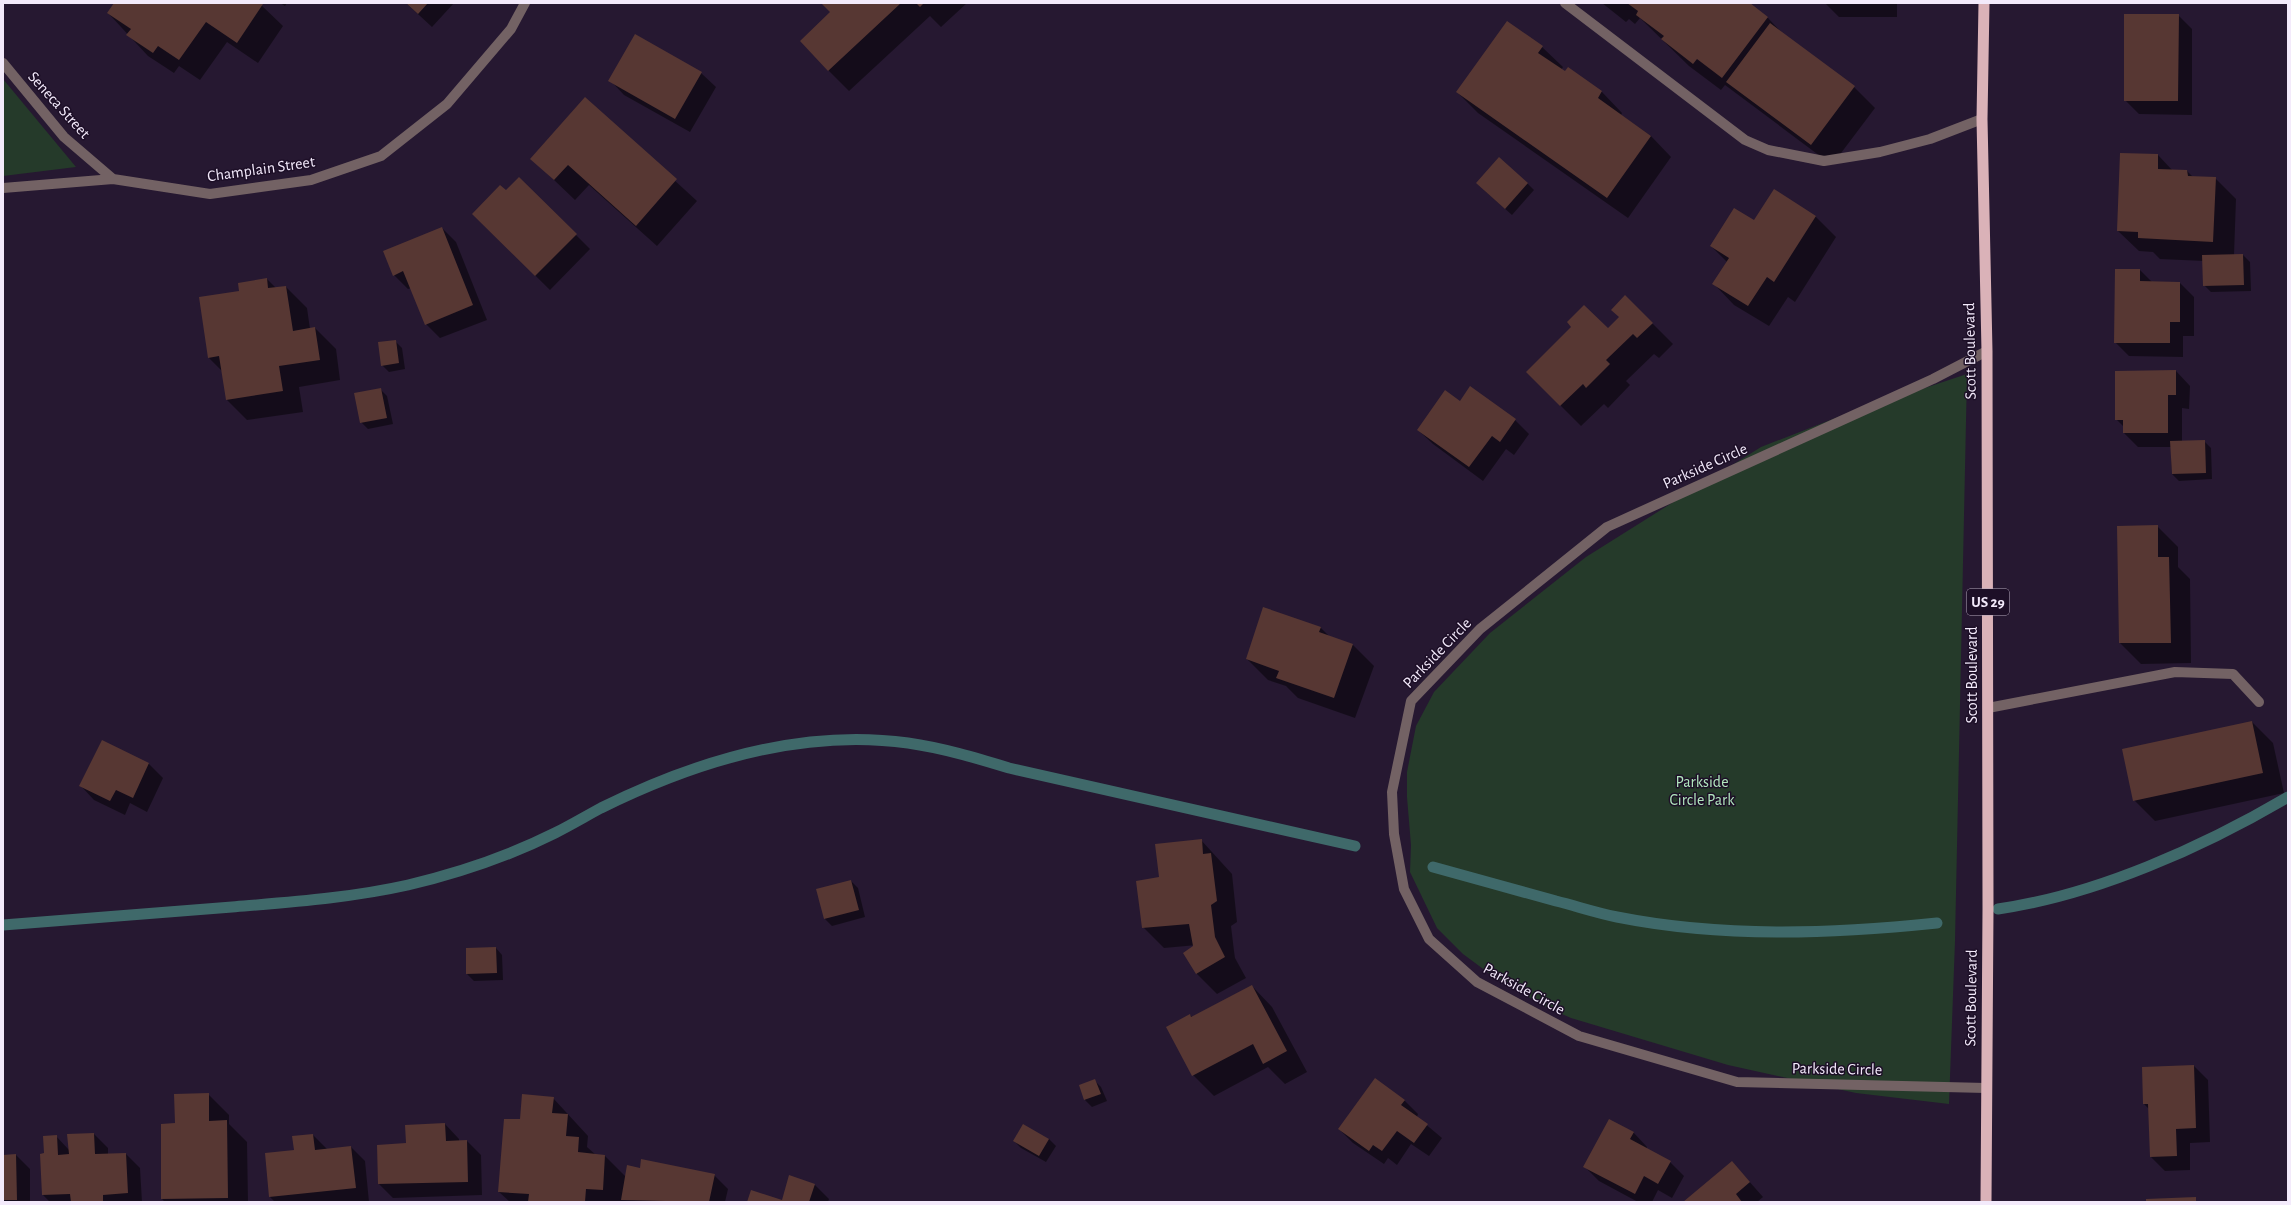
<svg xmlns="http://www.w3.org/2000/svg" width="2291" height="1205" font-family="'Alegreya Sans',sans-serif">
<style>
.green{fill:#253a2a}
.shadow{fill:#0007}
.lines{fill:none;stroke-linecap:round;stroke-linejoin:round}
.stream{stroke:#3f696a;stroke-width:11}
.building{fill:#573733}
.service{stroke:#736264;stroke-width:10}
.minor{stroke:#736264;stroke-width:10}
.trunk{stroke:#dab2b8;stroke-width:11}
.labels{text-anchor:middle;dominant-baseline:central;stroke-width:3;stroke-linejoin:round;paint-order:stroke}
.shield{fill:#1d0f27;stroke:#b3a8bb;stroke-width:1}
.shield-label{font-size:15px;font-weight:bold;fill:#f3eafb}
.street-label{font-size:16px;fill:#f3eafb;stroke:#1d0f27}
.park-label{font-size:16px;fill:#b1e6be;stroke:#1d0f27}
</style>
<rect width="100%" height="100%" fill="#261831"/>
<path class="green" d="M 3,79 L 76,167 L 3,176 Z
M 1967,374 L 1955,941 L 1949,1104 L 1856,1093 L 1728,1065 L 1571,1018 L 1546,1007 L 1494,977 L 1463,954 L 1437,928 L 1410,872 L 1411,845 L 1407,797 L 1407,772 L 1416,726 L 1434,692 L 1490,633 L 1586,557 L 1761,447 L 1838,417 Z"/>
<path class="shadow" d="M 115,3 L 259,3 L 283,26 L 258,63 L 227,42 L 200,80 L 179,66 L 174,73 L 148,56 L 108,13 Z
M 280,3 L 287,3 L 285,6 Z
M 406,3 L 454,3 L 432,27 Z
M 823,3 L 967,3 L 941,27 L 930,16 L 849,91 L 828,70 L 831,12 Z
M 1602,3 L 1748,3 L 1768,18 L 1786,37 L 1854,87 L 1875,108 L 1832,165 L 1725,85 L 1721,90 L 1689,66 L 1640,18 L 1635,24 L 1629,19 L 1626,22 Z
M 1825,3 L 1897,3 L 1897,17 L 1839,17 Z
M 2178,15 L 2192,29 L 2192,115 L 2139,114 L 2125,100 Z
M 635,35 L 701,73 L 716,87 L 690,132 L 624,95 L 610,80 Z
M 1542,47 L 1563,67 L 1561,70 L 1565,73 L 1568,68 L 1602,92 L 1622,113 L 1621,115 L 1651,136 L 1671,157 L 1628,218 L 1478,113 L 1457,92 Z
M 586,99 L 697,201 L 657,246 L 589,185 L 575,200 L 532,159 Z
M 2158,155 L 2173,171 L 2187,171 L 2193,177 L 2215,178 L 2236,199 L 2234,255 L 2243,255 L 2250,262 L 2251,291 L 2211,292 L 2204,285 L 2204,261 L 2160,259 L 2153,252 L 2139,251 L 2118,231 Z
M 519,178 L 590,249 L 550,290 L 473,214 L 506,192 Z
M 1527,183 L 1534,190 L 1512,215 L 1484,190 Z
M 1815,216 L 1836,237 L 1795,302 L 1788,297 L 1769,326 L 1734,305 L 1714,284 L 1727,262 L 1711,246 L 1754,222 Z
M 442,228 L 456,242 L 487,320 L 440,338 L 426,324 L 411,288 L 408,289 L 394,275 Z
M 2140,270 L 2152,282 L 2180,283 L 2194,297 L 2194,336 L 2183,336 L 2183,357 L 2129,356 L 2115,342 Z
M 267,279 L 276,288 L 286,287 L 307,308 L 310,329 L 315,328 L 336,349 L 340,380 L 299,387 L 303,412 L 247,420 L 227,400 L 222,371 L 209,358 L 200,298 L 240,292 Z
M 1625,296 L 1673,344 L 1659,358 L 1654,354 L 1626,381 L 1630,385 L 1608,408 L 1604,404 L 1581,426 L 1527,372 L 1608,330 L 1620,317 Z
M 395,341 L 402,348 L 405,369 L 389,372 L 382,365 Z
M 2176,371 L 2190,386 L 2189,409 L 2182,408 L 2182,442 L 2204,441 L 2211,448 L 2212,479 L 2179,481 L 2172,474 L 2171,447 L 2138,447 L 2124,433 L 2124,427 L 2116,419 Z
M 380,389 L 387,396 L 393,424 L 368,429 L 361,422 Z
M 1460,402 L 1515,420 L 1529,434 L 1514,455 L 1506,449 L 1483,481 L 1433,444 L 1418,430 Z
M 2157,526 L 2178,547 L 2178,567 L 2190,579 L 2191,663 L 2141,664 L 2120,643 Z
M 1320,627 L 1330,637 L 1353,645 L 1374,666 L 1355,718 L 1298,698 L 1286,686 L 1268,680 L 1247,659 Z
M 2252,722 L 2273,743 L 2284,793 L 2155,821 L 2134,800 Z
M 103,742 L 149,764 L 163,778 L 147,812 L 130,803 L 125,815 L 94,800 L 80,785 Z
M 1201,840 L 1232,874 L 1237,922 L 1231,926 L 1234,951 L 1235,958 L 1246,978 L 1217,994 L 1196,973 L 1197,945 L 1164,948 L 1143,927 L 1160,878 Z
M 851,881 L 858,888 L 865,917 L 832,926 L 825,919 L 817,890 Z
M 496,948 L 502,955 L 503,980 L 474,981 L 467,974 Z
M 1252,986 L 1272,1007 L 1307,1072 L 1285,1084 L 1268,1067 L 1214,1096 L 1193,1075 L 1190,1015 L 1192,1017 Z
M 2194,1066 L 2208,1080 L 2210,1142 L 2190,1143 L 2190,1170 L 2165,1171 L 2151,1157 L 2149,1109 L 2144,1104 Z
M 1094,1080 L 1101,1087 L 1107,1101 L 1092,1107 L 1085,1100 L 1080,1086 Z
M 208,1094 L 229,1115 L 229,1124 L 247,1142 L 248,1202 L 165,1202 L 162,1199 L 176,1124 Z
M 553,1098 L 588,1136 L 587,1147 L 596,1155 L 605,1156 L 626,1177 L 714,1175 L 728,1189 L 725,1202 L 510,1202 L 499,1192 L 521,1120 Z
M 1404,1100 L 1418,1114 L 1417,1117 L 1442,1138 L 1429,1156 L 1411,1144 L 1397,1165 L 1388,1158 L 1384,1164 L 1353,1143 L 1339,1129 Z
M 445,1124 L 459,1139 L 459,1141 L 467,1141 L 481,1155 L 482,1195 L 393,1198 L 379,1184 L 407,1144 Z
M 1633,1132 L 1647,1147 L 1646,1149 L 1670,1162 L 1684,1176 L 1672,1198 L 1658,1190 L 1652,1202 L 1638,1202 L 1599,1181 L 1585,1167 Z
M 94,1134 L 108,1148 L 108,1155 L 126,1154 L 140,1168 L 142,1202 L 50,1202 L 43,1195 L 45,1154 L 56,1136 L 69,1150 Z
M 313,1135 L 327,1149 L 351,1147 L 365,1161 L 369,1202 L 275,1202 L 270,1197 L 295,1151 Z
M 1049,1139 L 1056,1146 L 1046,1162 L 1021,1148 L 1014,1141 Z
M 16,1155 L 30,1169 L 30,1202 L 3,1202 L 3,1156 Z
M 1732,1162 L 1763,1197 L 1757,1202 L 1684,1202 Z
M 815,1185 L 829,1199 L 828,1202 L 748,1202 L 782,1201 Z"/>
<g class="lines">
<path class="stream" d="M 1433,867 C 1474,878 1515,890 1556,901 C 1576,906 1597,913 1617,917 C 1723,938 1830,934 1937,923
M 1998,909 C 2096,895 2203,847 2288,797
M 3,925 C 79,919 156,913 232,907 C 291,902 350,898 408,885 C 459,873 509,856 555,833 C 571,825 586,816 601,808 C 696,761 802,728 908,743 C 943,748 976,758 1009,768 L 1355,846"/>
</g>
<path class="building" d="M 114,3 L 261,3 L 263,4 L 237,43 L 206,22 L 179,60 L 158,46 L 153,53 L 126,35 L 131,29 L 107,13 Z
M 406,3 L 428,3 L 418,14 Z
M 821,3 L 901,3 L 828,71 L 800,41 L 830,12 Z
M 916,3 L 924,3 L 920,7 Z
M 1627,3 L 1750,3 L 1768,17 L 1722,78 L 1697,59 L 1693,64 L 1661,39 L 1664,36 L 1636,15 L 1638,11 Z
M 2124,14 L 2179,14 L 2178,101 L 2124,101 Z
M 1507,21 L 1543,46 L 1538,53 L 1565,71 L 1568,67 L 1602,91 L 1598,98 L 1651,136 L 1607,198 L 1456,92 Z
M 1770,23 L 1855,86 L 1811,145 L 1726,82 Z
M 635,34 L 702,72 L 675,119 L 608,81 Z
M 585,97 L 677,179 L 636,226 L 568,165 L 554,180 L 530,159 Z
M 2120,153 L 2158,154 L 2158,169 L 2187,170 L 2188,176 L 2216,177 L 2213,242 L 2138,238 L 2138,232 L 2117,231 Z
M 1499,157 L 1528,183 L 1505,209 L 1476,183 Z
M 519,177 L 577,234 L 535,276 L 472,214 L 500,185 L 506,190 Z
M 1774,189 L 1816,216 L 1774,282 L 1767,277 L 1748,306 L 1712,284 L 1729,258 L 1710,246 L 1734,208 L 1754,220 Z
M 442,227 L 473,305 L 425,325 L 403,271 L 393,276 L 383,251 Z
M 2243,254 L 2244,285 L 2203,286 L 2202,255 Z
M 2115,269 L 2140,269 L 2140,281 L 2180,282 L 2180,322 L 2170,322 L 2170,343 L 2114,343 Z
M 267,278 L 268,288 L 286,286 L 293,331 L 315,327 L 320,360 L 279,366 L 283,391 L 226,400 L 219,356 L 208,358 L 199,297 L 239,291 L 238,283 Z
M 1625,295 L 1653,323 L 1637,338 L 1633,334 L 1606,360 L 1610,364 L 1586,388 L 1583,384 L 1560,406 L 1526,372 L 1571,327 L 1567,322 L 1584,305 L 1608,328 L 1619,317 L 1611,310 Z
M 396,340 L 399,363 L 381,366 L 378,342 Z
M 2176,370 L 2176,395 L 2168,395 L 2168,433 L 2123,433 L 2123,420 L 2115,420 L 2115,371 Z
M 1470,386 L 1516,419 L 1500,442 L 1492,436 L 1469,467 L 1417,430 L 1445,390 L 1460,401 Z
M 381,388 L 387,418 L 360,423 L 354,393 Z
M 2205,440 L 2206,473 L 2172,474 L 2170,441 Z
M 2158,525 L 2158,557 L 2169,557 L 2171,643 L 2119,643 L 2117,526 Z
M 1263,607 L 1321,627 L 1319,632 L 1353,644 L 1334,698 L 1276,678 L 1279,671 L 1246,659 Z
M 2252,721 L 2263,773 L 2133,801 L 2122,749 Z
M 102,740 L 149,763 L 133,798 L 116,790 L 110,801 L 79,786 Z
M 1202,839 L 1203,854 L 1211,853 L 1217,901 L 1211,905 L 1215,937 L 1225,957 L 1196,974 L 1183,953 L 1193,946 L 1189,924 L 1142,928 L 1136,881 L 1159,877 L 1155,844 Z
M 851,880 L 859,910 L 824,919 L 816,889 Z
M 496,947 L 497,973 L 466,974 L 466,948 Z
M 1252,985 L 1287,1051 L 1263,1064 L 1253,1044 L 1192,1076 L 1166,1027 L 1190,1014 L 1191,1017 Z
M 2194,1065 L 2196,1128 L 2176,1129 L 2177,1156 L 2150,1157 L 2148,1104 L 2143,1104 L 2142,1067 Z
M 1375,1078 L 1405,1100 L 1401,1105 L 1428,1124 L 1414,1143 L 1397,1131 L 1382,1151 L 1373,1145 L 1369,1151 L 1338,1129 Z
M 1095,1079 L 1101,1094 L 1084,1100 L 1079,1085 Z
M 209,1093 L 209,1121 L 227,1120 L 228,1198 L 161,1199 L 161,1124 L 175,1123 L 174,1094 Z
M 522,1094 L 554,1097 L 552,1113 L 568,1114 L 566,1136 L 579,1137 L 578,1152 L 605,1155 L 603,1190 L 586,1189 L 585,1202 L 528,1202 L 529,1194 L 498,1192 L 504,1119 L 520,1119 Z
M 1609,1119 L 1634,1132 L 1630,1139 L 1671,1161 L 1658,1184 L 1644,1176 L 1635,1194 L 1583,1167 Z
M 445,1123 L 446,1141 L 467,1140 L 468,1182 L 378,1184 L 377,1145 L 406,1143 L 405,1125 Z
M 1023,1124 L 1049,1139 L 1039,1156 L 1013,1141 Z
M 94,1133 L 95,1154 L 126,1153 L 128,1193 L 103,1195 L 103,1202 L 71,1202 L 70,1194 L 42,1195 L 40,1154 L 44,1153 L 43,1136 L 57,1135 L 58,1155 L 69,1154 L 67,1134 Z
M 313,1134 L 315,1150 L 351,1146 L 356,1188 L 269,1197 L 265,1153 L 294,1150 L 292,1136 Z
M 16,1154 L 17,1200 L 3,1200 L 3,1155 Z
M 641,1159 L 715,1174 L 709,1202 L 621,1200 L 627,1165 L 640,1168 Z
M 1732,1161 L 1750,1182 L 1736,1194 L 1742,1202 L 1683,1202 Z
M 789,1175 L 815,1184 L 809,1202 L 747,1202 L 751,1190 L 782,1200 Z
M 2196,1197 L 2196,1202 L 2146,1202 L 2146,1199 Z"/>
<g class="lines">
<path class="service" d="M 1565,3 L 1745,140 L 1768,150 L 1824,161 L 1880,152 L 1930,139 L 1982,119
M 1988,708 L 2175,672 L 2233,674 L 2259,702"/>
<path class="minor" d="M 3,63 L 64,137 L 113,179
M 3,188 L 113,179 L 210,194 L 311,180 L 381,156 L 447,104 L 511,29 L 525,3
M 1986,1088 L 1737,1082 L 1579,1036 L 1477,982 L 1429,939 L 1404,889 L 1394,834 L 1392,792 L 1411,701 L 1480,629 L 1607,527 L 1933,379 L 1987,351"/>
<path class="trunk" d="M 1984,3 L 1982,119 L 1987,351 L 1988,909 L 1986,1202"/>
</g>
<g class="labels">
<rect class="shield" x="1967" y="589" width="42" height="26" rx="3"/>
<g class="shield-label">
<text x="1988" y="602">US 29</text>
</g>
<g class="street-label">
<text transform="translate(59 105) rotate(48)">Seneca Street</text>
<text transform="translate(261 169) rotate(-8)">Champlain Street</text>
<text transform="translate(1970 351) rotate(-91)">Scott Boulevard</text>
<text transform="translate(1705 466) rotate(-24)">Parkside Circle</text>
<text transform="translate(1437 653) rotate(-46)">Parkside Circle</text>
<text transform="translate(1972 675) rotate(-90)">Scott Boulevard</text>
<text transform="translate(1524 989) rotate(29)">Parkside Circle</text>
<text transform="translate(1971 998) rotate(-89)">Scott Boulevard</text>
<text transform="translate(1837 1069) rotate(1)">Parkside Circle</text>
</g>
<g class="park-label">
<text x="1702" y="782">Parkside<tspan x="1702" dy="18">Circle Park</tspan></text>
</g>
</g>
<rect width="2291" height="1205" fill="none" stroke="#f3eafb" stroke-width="8"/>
</svg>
